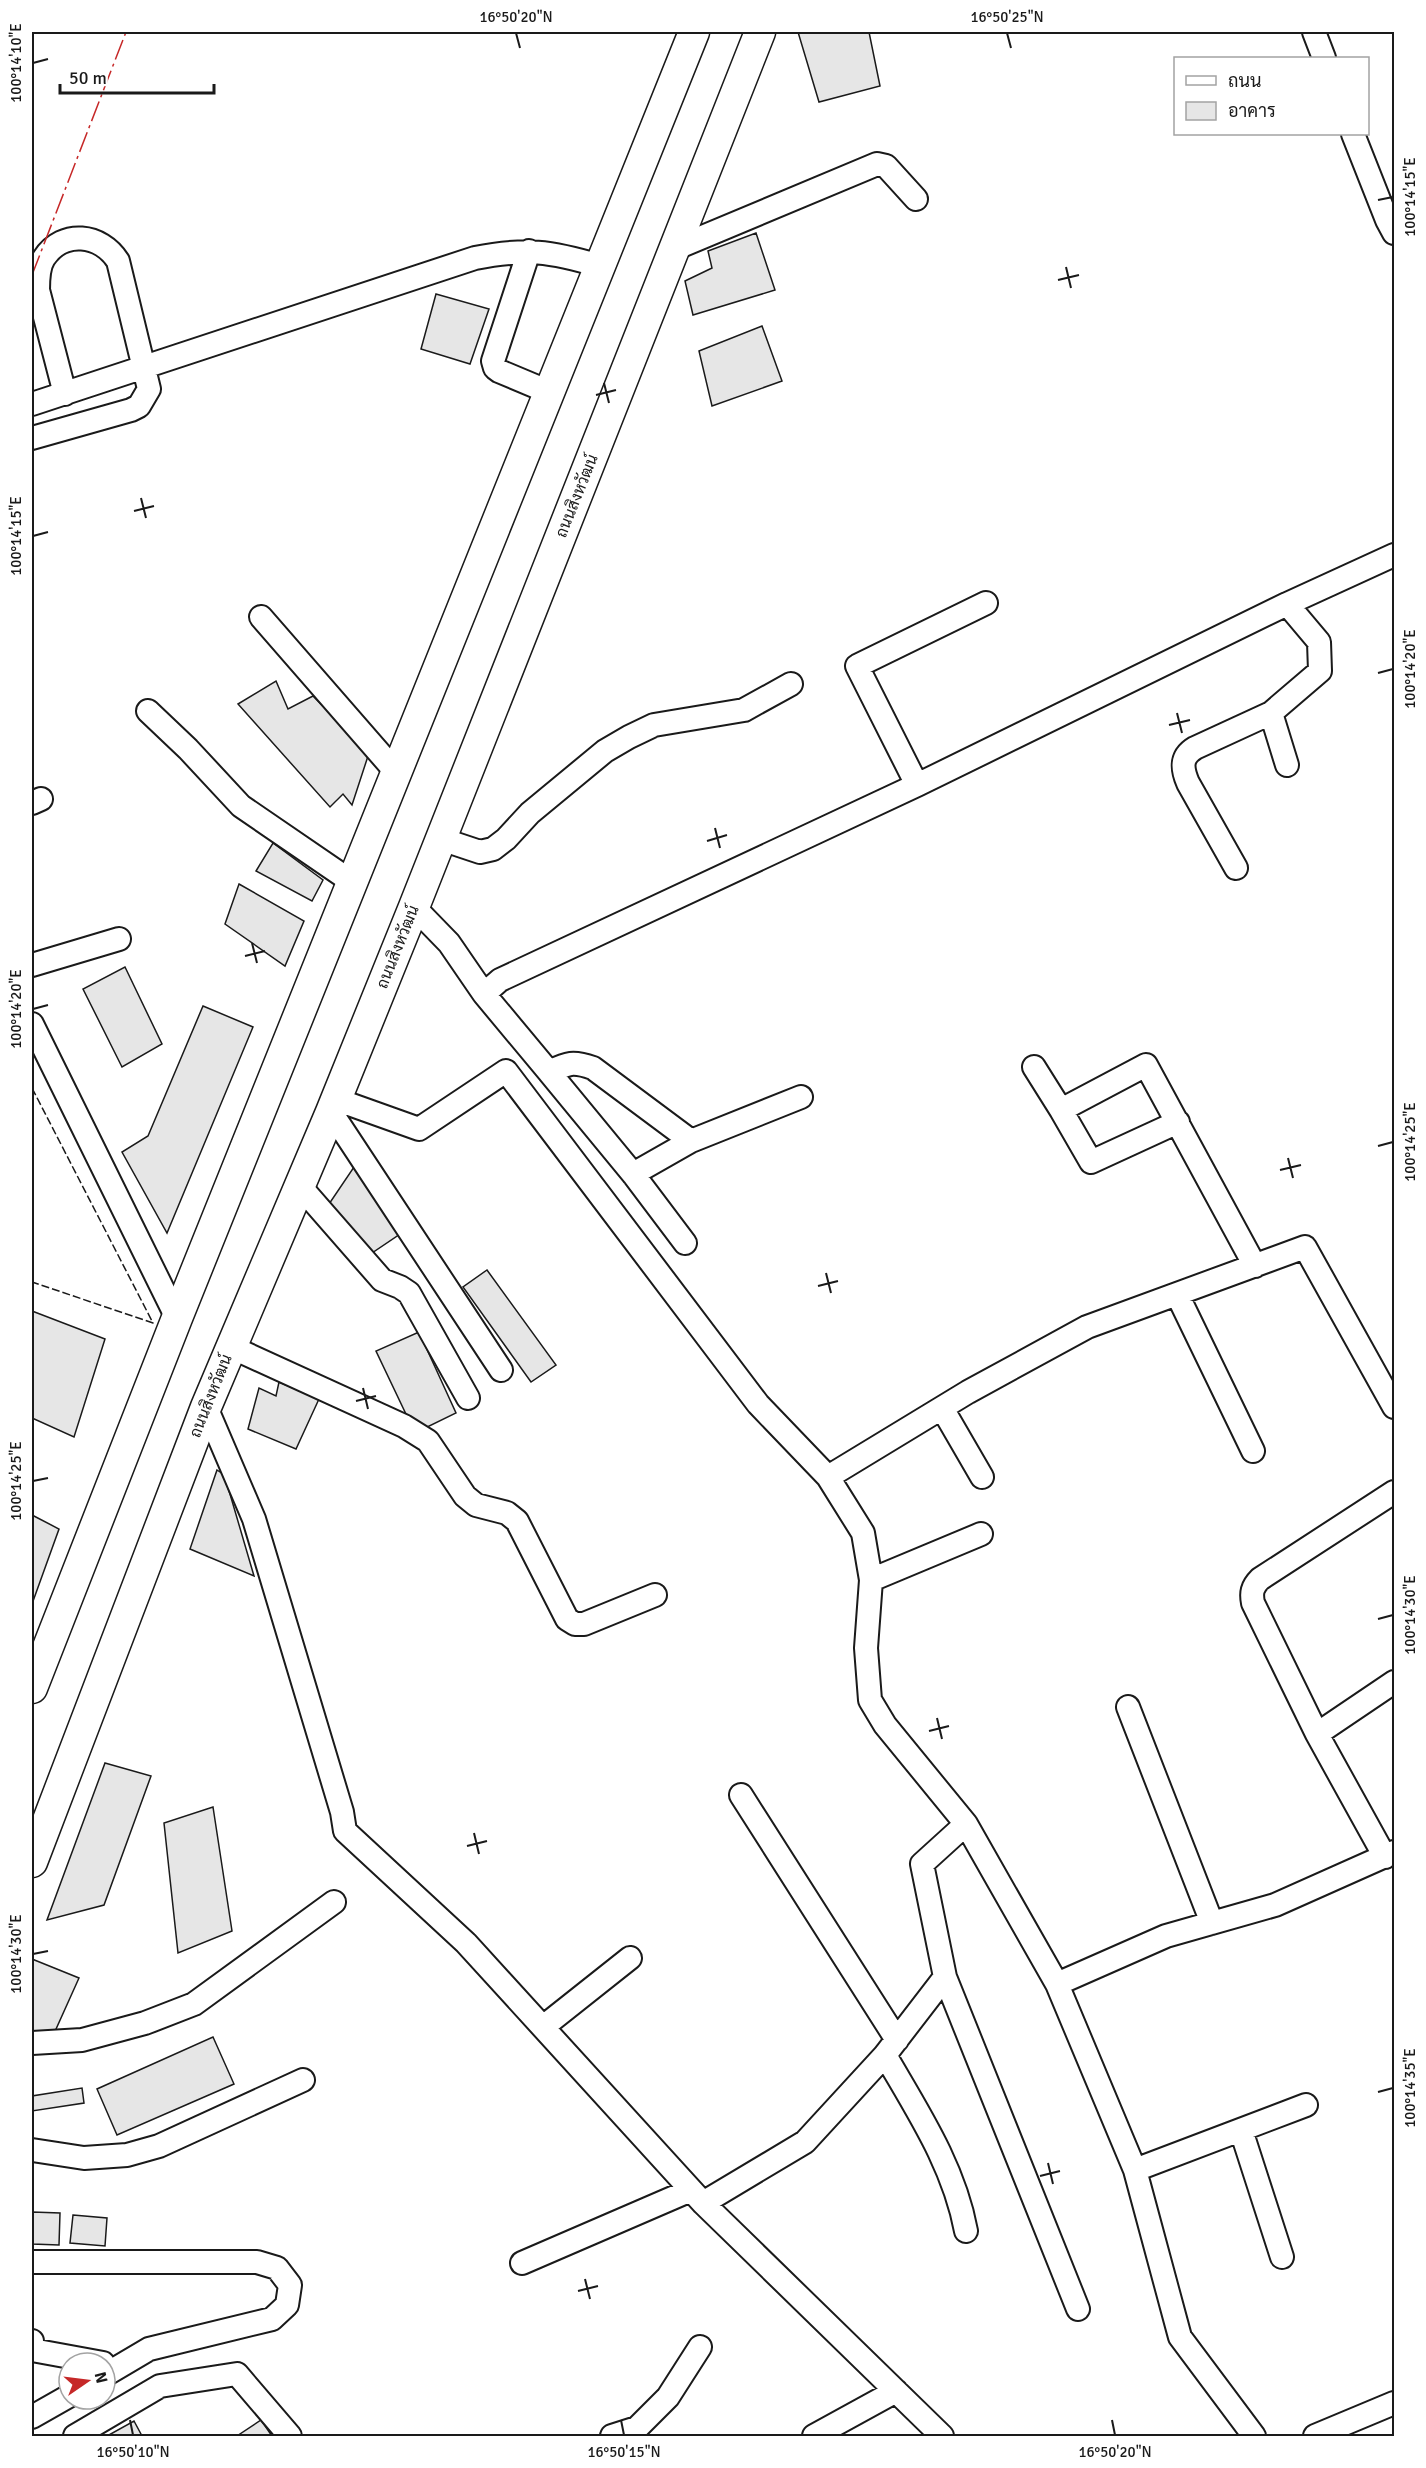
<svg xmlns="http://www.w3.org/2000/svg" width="1426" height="2468" font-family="Signika,Sarabun,sans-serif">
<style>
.building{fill:#e6e6e6;stroke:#1a1a1a;stroke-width:1.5}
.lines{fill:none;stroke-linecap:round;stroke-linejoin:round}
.minor-casing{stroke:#1a1a1a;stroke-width:26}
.major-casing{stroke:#1a1a1a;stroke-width:33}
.minor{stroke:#fff;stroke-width:22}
.major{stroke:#fff;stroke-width:30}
.fence{stroke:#1a1a1a;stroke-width:1.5;stroke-dasharray:8 3;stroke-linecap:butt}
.power{stroke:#c62828;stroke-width:1.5;stroke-dasharray:21 4.5 3 4.5;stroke-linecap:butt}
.ticks{fill:none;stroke:#1a1a1a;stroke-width:2}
.labels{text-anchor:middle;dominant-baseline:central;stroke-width:4.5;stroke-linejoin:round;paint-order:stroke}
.street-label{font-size:16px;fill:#1a1a1a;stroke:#fff}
.neatline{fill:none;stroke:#1a1a1a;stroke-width:2}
.ticks-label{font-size:15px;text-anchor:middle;fill:#1a1a1a}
</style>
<rect width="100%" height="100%" fill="#fff"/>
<path class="building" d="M 798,32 L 869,32 L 880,86 L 819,102 Z
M 756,233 L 775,290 L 693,315 L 685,281 L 712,268 L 708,251 Z
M 436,294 L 489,309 L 470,364 L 421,349 Z
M 762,326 L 782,381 L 712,406 L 699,351 Z
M 276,681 L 288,709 L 313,696 L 369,753 L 352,805 L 343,794 L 330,807 L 238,704 Z
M 273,843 L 323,880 L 312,901 L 256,871 Z
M 239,884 L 304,921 L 285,966 L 225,924 Z
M 125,967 L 162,1044 L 122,1067 L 83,989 Z
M 203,1006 L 253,1027 L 167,1233 L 122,1152 L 148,1136 Z
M 356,1164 L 403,1232 L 366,1257 L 329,1204 Z
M 487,1270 L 556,1365 L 531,1382 L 463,1287 Z
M 32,1311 L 105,1339 L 74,1437 L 32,1418 Z
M 419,1332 L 456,1413 L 415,1433 L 376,1351 Z
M 279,1382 L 319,1399 L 296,1449 L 248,1429 L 259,1388 L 276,1396 Z
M 217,1470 L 223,1474 L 230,1494 L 254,1576 L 190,1549 Z
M 32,1515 L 59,1529 L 32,1604 Z
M 105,1763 L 151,1776 L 104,1905 L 47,1920 Z
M 213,1807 L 232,1931 L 178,1953 L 164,1823 Z
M 32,1959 L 79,1978 L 52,2038 L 32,2030 Z
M 213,2037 L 234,2084 L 117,2135 L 97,2089 Z
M 82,2088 L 84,2103 L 32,2111 L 32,2096 Z
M 32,2212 L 60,2213 L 59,2245 L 32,2244 Z
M 73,2215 L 107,2218 L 105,2246 L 70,2243 Z
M 261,2420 L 272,2436 L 237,2436 Z
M 134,2421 L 142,2436 L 107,2436 Z"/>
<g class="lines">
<defs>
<path id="minor" d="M 1314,32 L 1324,58
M 1353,134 L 1387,220 L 1394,233
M 674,249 L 877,164 L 886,166 L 916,199
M 529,251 L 493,361 L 495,368 L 499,371 L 549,392
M 32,404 L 475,258 C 526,248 550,251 600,266
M 32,438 L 131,410 L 139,406 L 149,389 L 118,261 C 101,234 63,229 44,258 C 38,267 38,279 38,290 L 65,394
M 1287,604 L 1394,555
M 261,617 L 396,772
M 148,711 L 188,749 L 241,806 L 352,882
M 917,785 L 857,666 L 986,603
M 32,803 L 41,799
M 441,839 L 480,852 L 493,849 L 506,839 L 530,813 L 605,751 L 629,737 L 654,725 L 744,710 L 791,684
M 1236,868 L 1188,783 C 1182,769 1180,757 1195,748 L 1271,713
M 414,907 L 449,943 L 484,994 L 500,980 L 917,785 L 1287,604 L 1319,642 L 1320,671 L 1271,713 L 1287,765
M 32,965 L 119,939
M 484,994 L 549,1072 C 568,1063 573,1061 593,1068 L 691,1141 L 801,1097
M 32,1024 L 177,1318
M 1034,1067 L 1061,1110 L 1146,1065 L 1255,1266
M 549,1072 L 633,1174 L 685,1243
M 335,1099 L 419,1129 L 506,1071 L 758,1404 L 828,1477 L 863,1533 L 871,1580 L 866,1648 L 870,1700 L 885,1725 L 966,1824 L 1057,1984 L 1135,2170 L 1180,2337 L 1254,2436
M 1061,1110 L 1091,1162 L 1178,1122
M 331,1112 L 501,1370
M 633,1174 L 691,1141
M 299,1185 L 382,1280 L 400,1287 L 409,1293 L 468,1398
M 1177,1294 L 1253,1451
M 231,1347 L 404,1426 L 428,1441 L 465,1496 L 476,1505 L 507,1513 L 517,1521 L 567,1619 L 575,1624 L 584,1624 L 655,1595
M 206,1407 L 254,1519 L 342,1812 L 345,1831 L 466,1943 L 703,2203 L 942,2436
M 942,1408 L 982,1477
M 828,1477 L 968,1392 L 1087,1327 L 1305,1247 L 1394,1407
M 871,1580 L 981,1534
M 1128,1707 L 1212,1923
M 1317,1734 L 1394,1682
M 741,1795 L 897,2040
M 1385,1857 L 1317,1734 L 1253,1603 C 1251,1593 1252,1587 1260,1579 L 1394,1492
M 945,1977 L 1078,2309
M 1057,1984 L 1166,1936 L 1275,1905 L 1394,1852
M 543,2027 L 630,1958
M 32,2043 L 82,2040 L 145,2023 L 194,2004 L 334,1902
M 885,2055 C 918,2112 954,2166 966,2231
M 1241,2130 L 1282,2257
M 32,2150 L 84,2158 L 127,2155 L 159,2146 L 303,2080
M 1135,2170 L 1306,2105
M 703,2203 L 805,2142 L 885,2055 L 945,1977 L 922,1864 L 966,1824
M 32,2262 L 257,2262 L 277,2268 L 290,2285 L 287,2305 L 272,2319 L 149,2349 L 105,2375
M 522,2263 L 691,2190
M 32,2341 L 32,2350 L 103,2363
M 32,2417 L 69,2396
M 75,2436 L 160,2386 L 237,2374 L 290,2436
M 612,2436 L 637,2428 L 668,2397 L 700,2347
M 814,2436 L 896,2391
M 1315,2436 L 1394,2403"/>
<path id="major" d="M 32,1688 L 177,1318 L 694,32
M 32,1862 L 206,1407 L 331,1112 L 414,907 L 760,32"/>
</defs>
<use href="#minor" class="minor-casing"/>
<use href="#major" class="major-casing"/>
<use href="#minor" class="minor"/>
<use href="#major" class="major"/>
<path class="fence" d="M 32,1088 L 153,1323 L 32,1282"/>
<path class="power" d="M 32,275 L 126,32"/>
</g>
<path class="ticks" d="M 516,33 L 520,48M 1007,33 L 1011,48M 33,63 L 48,59M 1378,200 L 1393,197M 1066,267 L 1071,288M 1058,280 L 1079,275M 604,383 L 609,403M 596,395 L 616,390M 141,498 L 146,518M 134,511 L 154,506M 33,536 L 48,532M 1378,673 L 1393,669M 1177,713 L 1182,733M 1169,725 L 1190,720M 715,828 L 720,848M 707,841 L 727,835M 252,943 L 257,963M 245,956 L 265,951M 33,1009 L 48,1005M 1378,1146 L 1393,1142M 1288,1158 L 1293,1178M 1280,1170 L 1301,1165M 826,1273 L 831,1293M 818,1286 L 838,1281M 363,1388 L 368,1409M 356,1401 L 376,1396M 33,1481 L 48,1478M 1378,1619 L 1393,1615M 937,1718 L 942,1739M 929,1731 L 949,1726M 474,1833 L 479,1854M 467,1846 L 487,1841M 33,1954 L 48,1951M 1378,2092 L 1393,2088M 1048,2163 L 1053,2184M 1040,2176 L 1060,2171M 585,2279 L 590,2299M 578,2291 L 598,2286M 130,2420 L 133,2435M 621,2420 L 624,2435M 1112,2420 L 1115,2435"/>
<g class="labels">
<g class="street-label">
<text transform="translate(577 496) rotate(-68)">ถนนสิงหวัฒน์</text>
<text transform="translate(398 947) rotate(-68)">ถนนสิงหวัฒน์</text>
<text transform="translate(211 1396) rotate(-68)">ถนนสิงหวัฒน์</text>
</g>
</g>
<rect width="1426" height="2468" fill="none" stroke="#ffffff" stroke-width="66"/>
<rect x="1174" y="57" width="195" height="78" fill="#ffffff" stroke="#a3a3a3" stroke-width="1.5"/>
<rect x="1186" y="76" width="30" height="9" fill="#ffffff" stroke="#a3a3a3" stroke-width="1.5"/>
<text x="1228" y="87" font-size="18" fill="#1a1a1a">ถนน</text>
<rect x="1186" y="102" width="30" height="18" fill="#e6e6e6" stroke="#a3a3a3" stroke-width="1.5"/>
<text x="1228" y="117" font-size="18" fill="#1a1a1a">อาคาร</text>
<g transform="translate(87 2381) rotate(76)"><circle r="28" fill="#ffffff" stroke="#a3a3a3" stroke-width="1.5"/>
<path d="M0-4.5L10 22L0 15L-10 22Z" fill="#c62828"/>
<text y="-9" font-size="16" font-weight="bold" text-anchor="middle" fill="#1a1a1a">N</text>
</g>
<path d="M60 84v9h154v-9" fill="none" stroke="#1a1a1a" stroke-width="3"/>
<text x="69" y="84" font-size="18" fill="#1a1a1a" stroke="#ffffff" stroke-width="4.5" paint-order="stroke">50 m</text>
<rect x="33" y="33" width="1360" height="2402" class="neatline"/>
<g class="ticks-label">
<text x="516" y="22">16°50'20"N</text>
<text x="1007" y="22">16°50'25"N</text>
<text transform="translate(16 63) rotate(-90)" y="5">100°14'10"E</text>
<text transform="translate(1410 197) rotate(-90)" y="5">100°14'15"E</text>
<text transform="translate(16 536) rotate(-90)" y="5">100°14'15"E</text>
<text transform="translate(1410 669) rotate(-90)" y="5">100°14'20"E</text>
<text transform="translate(16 1009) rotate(-90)" y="5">100°14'20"E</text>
<text transform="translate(1410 1142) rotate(-90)" y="5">100°14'25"E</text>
<text transform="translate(16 1481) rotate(-90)" y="5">100°14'25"E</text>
<text transform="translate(1410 1615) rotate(-90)" y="5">100°14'30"E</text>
<text transform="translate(16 1954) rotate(-90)" y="5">100°14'30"E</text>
<text transform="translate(1410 2088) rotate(-90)" y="5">100°14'35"E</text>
<text x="133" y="2457">16°50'10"N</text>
<text x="624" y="2457">16°50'15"N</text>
<text x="1115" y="2457">16°50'20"N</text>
</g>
</svg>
